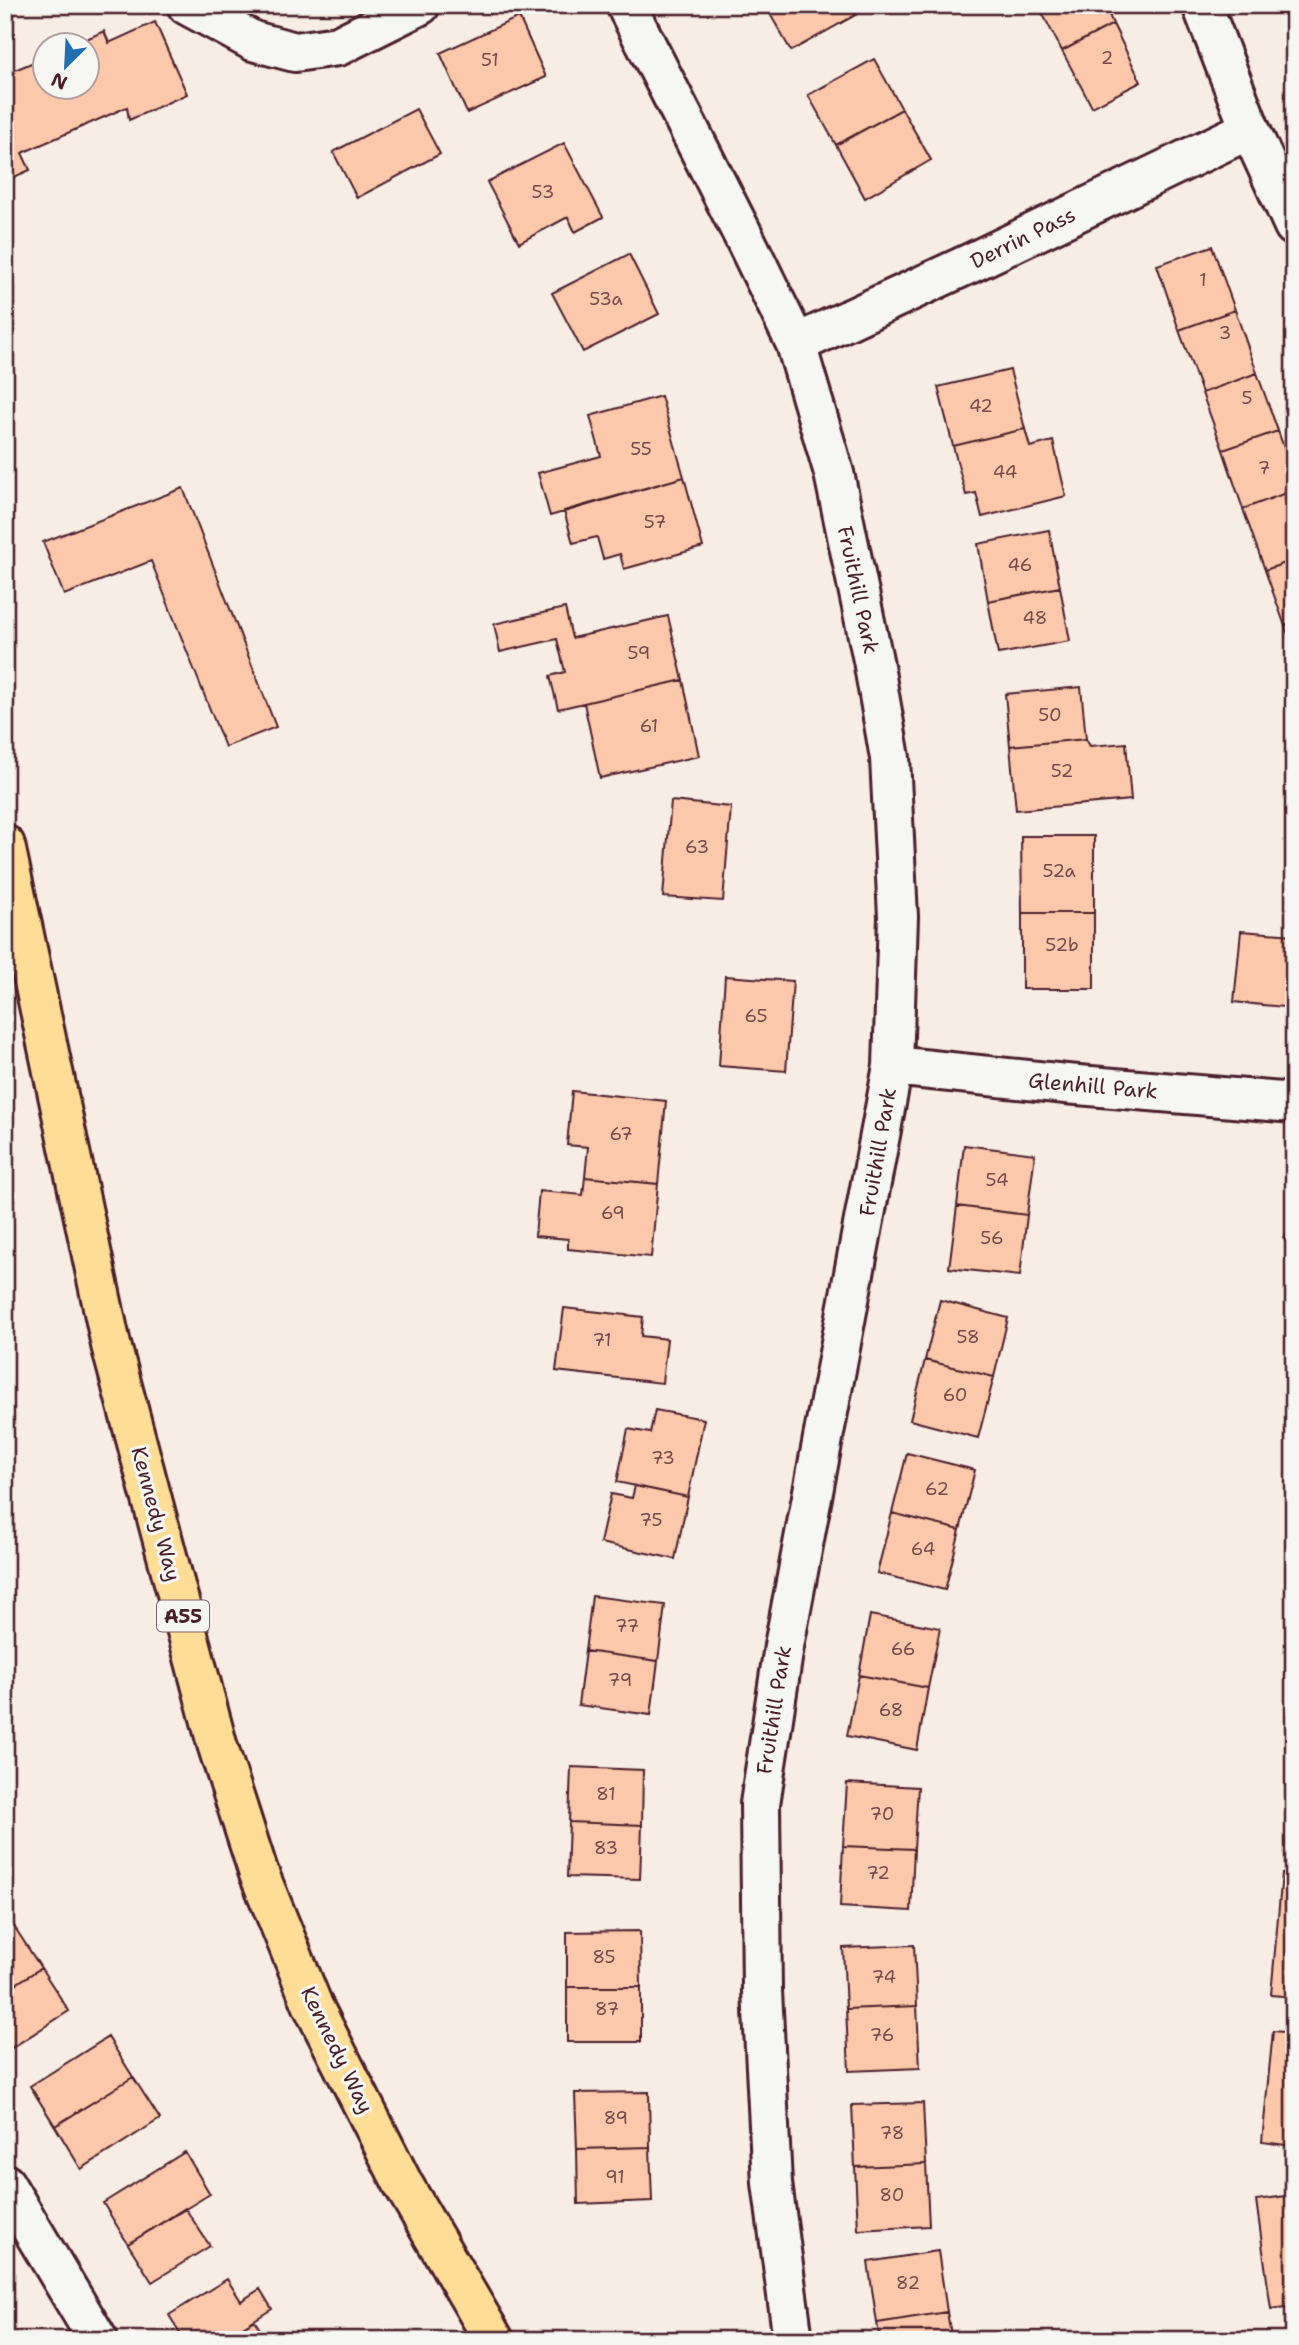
<svg xmlns="http://www.w3.org/2000/svg" width="1299" height="2345" font-family="'Shantell Sans',sans-serif">
<style>
.building{fill:#fcc8ac;stroke:#4a1f2b;stroke-width:2}
.lines{fill:none;stroke-linecap:round;stroke-linejoin:round}
.minor-casing{stroke:#4a1f2b;stroke-width:44}
.trunk-casing{stroke:#4a1f2b;stroke-width:44}
.minor{stroke:#f6f6f2;stroke-width:38}
.trunk{stroke:#fede96;stroke-width:38}
.labels{text-anchor:middle;dominant-baseline:central;stroke-width:6;stroke-linejoin:round;paint-order:stroke}
.number-label{font-size:18px;fill:#76494b}
.shield{fill:#f6f6f2;stroke:#7e6067;stroke-width:2}
.shield-label{font-size:19px;font-weight:bold;fill:#4a1f2b}
.street-label{font-size:21px;fill:#4a1f2b;stroke:#f6f6f2}
</style>
<rect width="100%" height="100%" fill="#f7ede4"/>
<filter id="ink" filterUnits="userSpaceOnUse"><feTurbulence type="fractalNoise" baseFrequency=".0143" numOctaves="2"/><feDisplacementMap in="SourceGraphic" scale="14" xChannelSelector="R" yChannelSelector="G"/><feConvolveMatrix kernelMatrix="1 2 1 2 8 2 1 2 1" color-interpolation-filters="sRGB"/></filter>
<g filter="url(#ink)">
<path class="building" d="M 765,5 L 852,5 L 857,14 L 791,51 Z
M 1038,5 L 1105,5 L 1113,24 L 1062,51 Z
M 519,17 L 546,77 L 467,113 L 440,53 Z
M 155,22 L 187,94 L 129,120 L 127,107 L 22,153 L 30,170 L 5,181 L 5,74 L 46,57 L 46,88 L 88,88 L 88,46 L 71,46 L 104,31 L 109,43 Z
M 1113,24 L 1141,82 L 1092,107 L 1062,51 Z
M 874,59 L 902,109 L 836,145 L 808,95 Z
M 416,109 L 440,154 L 357,198 L 333,152 Z
M 902,109 L 931,160 L 865,198 L 836,145 Z
M 564,143 L 603,217 L 575,232 L 568,217 L 519,243 L 487,182 Z
M 1212,246 L 1235,310 L 1179,330 L 1157,265 Z
M 629,254 L 659,314 L 583,352 L 552,293 Z
M 1235,310 L 1257,373 L 1202,393 L 1179,330 Z
M 1010,370 L 1025,429 L 953,446 L 938,387 Z
M 1257,373 L 1278,431 L 1223,450 L 1202,393 Z
M 661,396 L 684,477 L 550,516 L 538,473 L 601,456 L 590,416 Z
M 1025,429 L 1030,447 L 1053,441 L 1066,496 L 982,517 L 976,493 L 966,495 L 953,446 Z
M 1278,431 L 1294,476 L 1294,490 L 1243,509 L 1223,450 Z
M 684,477 L 703,547 L 624,569 L 620,554 L 603,559 L 597,537 L 573,543 L 564,511 Z
M 183,488 L 276,727 L 225,747 L 151,561 L 64,595 L 43,542 Z
M 1294,490 L 1294,560 L 1265,570 L 1243,509 Z
M 1049,530 L 1060,587 L 988,601 L 978,544 Z
M 1294,560 L 1294,622 L 1285,626 L 1265,570 Z
M 1060,587 L 1070,641 L 998,654 L 988,601 Z
M 565,608 L 572,638 L 668,616 L 683,680 L 558,709 L 550,676 L 565,672 L 557,639 L 500,652 L 494,624 Z
M 1294,622 L 1294,651 L 1285,626 Z
M 683,680 L 699,756 L 600,778 L 584,703 Z
M 1081,687 L 1086,739 L 1010,746 L 1005,694 Z
M 1086,739 L 1090,746 L 1126,743 L 1131,800 L 1016,810 L 1010,746 Z
M 671,801 L 731,807 L 723,901 L 663,897 Z
M 1021,836 L 1094,836 L 1094,913 L 1022,913 Z
M 1022,913 L 1094,913 L 1094,989 L 1022,989 Z
M 1241,931 L 1294,935 L 1293,1008 L 1234,1002 Z
M 725,976 L 793,981 L 786,1071 L 719,1066 Z
M 572,1091 L 666,1101 L 658,1184 L 585,1177 L 588,1147 L 567,1145 Z
M 964,1145 L 1035,1154 L 1027,1215 L 957,1206 Z
M 585,1177 L 658,1184 L 651,1257 L 568,1249 L 568,1239 L 535,1236 L 539,1191 L 583,1195 Z
M 957,1206 L 1027,1215 L 1020,1276 L 949,1268 Z
M 1294,1230 L 1294,1251 L 1283,1238 Z
M 940,1300 L 1008,1318 L 994,1377 L 925,1360 Z
M 564,1308 L 643,1317 L 641,1336 L 667,1339 L 662,1383 L 556,1371 Z
M 925,1360 L 994,1377 L 978,1438 L 910,1420 Z
M 655,1410 L 704,1419 L 688,1497 L 617,1482 L 628,1429 L 650,1433 Z
M 907,1453 L 975,1470 L 960,1530 L 892,1513 Z
M 635,1486 L 688,1497 L 675,1559 L 600,1543 L 611,1494 L 632,1498 Z
M 892,1513 L 960,1530 L 945,1590 L 877,1573 Z
M 592,1596 L 665,1605 L 658,1661 L 585,1651 Z
M 870,1615 L 940,1628 L 928,1688 L 859,1675 Z
M 585,1651 L 658,1661 L 651,1715 L 578,1705 Z
M 859,1675 L 928,1688 L 917,1750 L 847,1736 Z
M 571,1767 L 643,1770 L 642,1825 L 569,1822 Z
M 847,1783 L 918,1787 L 914,1849 L 843,1846 Z
M 1294,1801 L 1294,1830 L 1290,1830 Z
M 569,1822 L 642,1825 L 640,1879 L 567,1877 Z
M 843,1846 L 914,1849 L 911,1911 L 840,1907 Z
M 1282,1873 L 1294,1874 L 1294,1997 L 1271,1995 Z
M 12,1923 L 41,1968 L 5,1991 L 5,1928 Z
M 640,1931 L 641,1987 L 567,1987 L 567,1932 Z
M 914,1945 L 917,2006 L 846,2009 L 843,1948 Z
M 41,1968 L 69,2011 L 10,2049 L 5,2041 L 5,1991 Z
M 567,1987 L 641,1987 L 641,2042 L 567,2042 Z
M 917,2006 L 920,2068 L 849,2071 L 846,2009 Z
M 1273,2031 L 1294,2033 L 1294,2146 L 1262,2142 Z
M 108,2037 L 133,2077 L 55,2126 L 30,2086 Z
M 133,2077 L 160,2119 L 81,2169 L 55,2126 Z
M 649,2092 L 650,2147 L 577,2149 L 575,2093 Z
M 923,2103 L 926,2164 L 855,2167 L 852,2105 Z
M 650,2147 L 652,2201 L 578,2204 L 577,2149 Z
M 185,2152 L 210,2194 L 128,2244 L 103,2203 Z
M 926,2164 L 929,2226 L 858,2230 L 855,2167 Z
M 1294,2195 L 1294,2306 L 1271,2309 L 1256,2200 Z
M 185,2208 L 210,2246 L 152,2282 L 128,2244 Z
M 938,2251 L 947,2312 L 877,2323 L 868,2262 Z
M 227,2279 L 241,2301 L 260,2289 L 272,2309 L 222,2340 L 184,2340 L 169,2315 Z
M 947,2312 L 952,2340 L 880,2340 L 877,2323 Z
M 254,2320 L 267,2340 L 222,2340 Z"/>
<g class="lines">
<defs>
<path id="minor" d="M 187,5 L 253,41 L 295,52 L 338,46 L 420,5
M 626,5 L 746,241 L 796,344 L 834,473 L 873,660 L 890,758 L 898,917 L 893,1066 L 784,1646 L 760,1804 L 762,1991 L 772,2183 L 793,2340
M 1202,5 L 1250,129 L 1294,226
M 796,344 L 973,262 L 1250,129
M 893,1066 L 1066,1084 L 1294,1103
M 5,2184 L 98,2340"/>
<path id="trunk" d="M 5,845 L 111,1345 L 217,1744 L 258,1871 L 313,2006 L 403,2184 L 494,2340"/>
</defs>
<use href="#minor" class="minor-casing"/>
<use href="#trunk" class="trunk-casing"/>
<use href="#minor" class="minor"/>
<use href="#trunk" class="trunk"/>
</g>
</g>
<g class="labels">
<g class="number-label">
<text x="1107" y="58">2</text>
<text x="490" y="60">51</text>
<text x="543" y="192">53</text>
<text x="1203" y="280">1</text>
<text x="606" y="299">53a</text>
<text x="1225" y="333">3</text>
<text x="1247" y="398">5</text>
<text x="981" y="406">42</text>
<text x="641" y="449">55</text>
<text x="1264" y="468">7</text>
<text x="1005" y="472">44</text>
<text x="655" y="522">57</text>
<text x="1020" y="565">46</text>
<text x="1035" y="618">48</text>
<text x="639" y="653">59</text>
<text x="1050" y="715">50</text>
<text x="649" y="726">61</text>
<text x="1062" y="771">52</text>
<text x="697" y="847">63</text>
<text x="1059" y="871">52a</text>
<text x="1062" y="945">52b</text>
<text x="756" y="1016">65</text>
<text x="621" y="1134">67</text>
<text x="997" y="1180">54</text>
<text x="613" y="1213">69</text>
<text x="992" y="1238">56</text>
<text x="968" y="1337">58</text>
<text x="602" y="1340">71</text>
<text x="955" y="1395">60</text>
<text x="663" y="1458">73</text>
<text x="937" y="1489">62</text>
<text x="651" y="1520">75</text>
<text x="923" y="1549">64</text>
<text x="627" y="1626">77</text>
<text x="903" y="1649">66</text>
<text x="620" y="1680">79</text>
<text x="891" y="1710">68</text>
<text x="606" y="1794">81</text>
<text x="882" y="1814">70</text>
<text x="606" y="1848">83</text>
<text x="878" y="1873">72</text>
<text x="604" y="1957">85</text>
<text x="884" y="1977">74</text>
<text x="607" y="2009">87</text>
<text x="882" y="2035">76</text>
<text x="616" y="2118">89</text>
<text x="892" y="2133">78</text>
<text x="615" y="2177">91</text>
<text x="892" y="2195">80</text>
<text x="908" y="2283">82</text>
</g>
<rect class="shield" x="157" y="1600.5" width="52" height="31" rx="5"/>
<g class="shield-label">
<text x="183" y="1616">A55</text>
</g>
<g class="street-label">
<text transform="translate(1023 238) rotate(-26)">Derrin Pass</text>
<text transform="translate(858 590) rotate(78)">Fruithill Park</text>
<text transform="translate(1093 1086) rotate(5)">Glenhill Park</text>
<text transform="translate(878 1152) rotate(-80)">Fruithill Park</text>
<text transform="translate(156 1514) rotate(75)">Kennedy Way</text>
<text transform="translate(774 1710) rotate(-81)">Fruithill Park</text>
<text transform="translate(337 2050) rotate(64)">Kennedy Way</text>
</g>
</g>
<rect width="1299" height="2345" fill="none" stroke="#f6f6f2" stroke-width="28"/>
<rect x="14" y="14" width="1271" height="2317" fill="none" stroke="#4a1f2b" stroke-width="2.5" filter="url(#ink)"/>
<g transform="translate(66 66) rotate(204)"><circle r="33" fill="#f6f6f2" stroke="#b1a0a2" stroke-width="2"/>
<path d="M0-5L12 26L0 18L-12 26Z" fill="#1f6fb2"/>
<text y="-10" font-size="19" font-weight="bold" text-anchor="middle" fill="#4a1f2b">N</text>
</g>
</svg>
